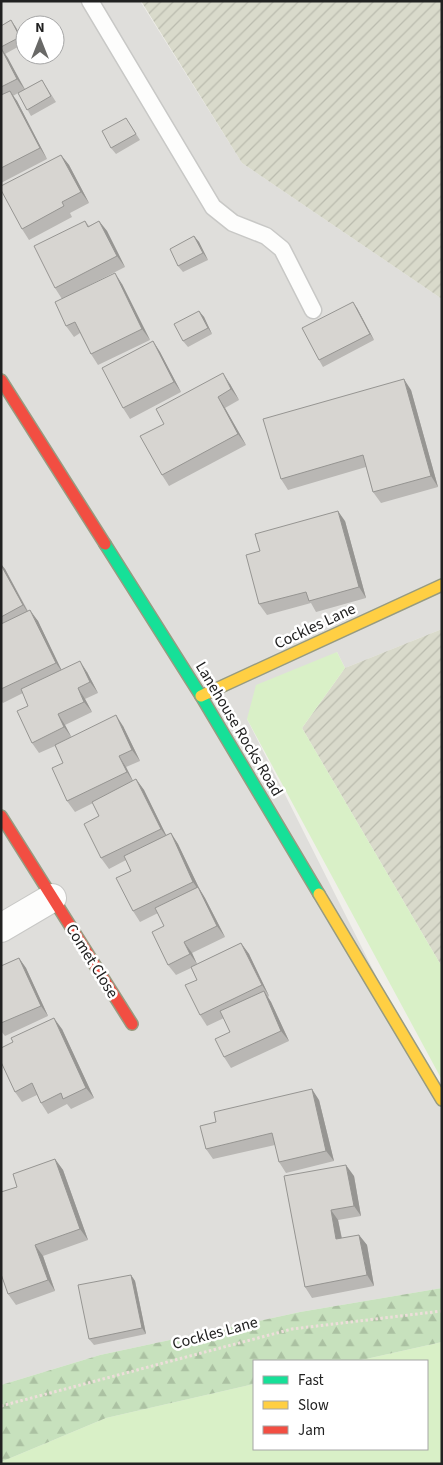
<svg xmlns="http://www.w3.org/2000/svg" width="443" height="1465" font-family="'Source Sans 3',sans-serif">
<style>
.residential{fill:#dfdedb;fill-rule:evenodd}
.construction{fill:url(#construction-furrows)}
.grass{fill:#d9f0c7}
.forest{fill:url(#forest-firs)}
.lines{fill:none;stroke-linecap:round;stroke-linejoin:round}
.lane-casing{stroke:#c8c8c6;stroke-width:19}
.street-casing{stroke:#c8c8c6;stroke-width:30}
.fast-casing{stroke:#979b80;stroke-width:14}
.slow-casing{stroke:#979b80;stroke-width:14}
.jam-casing{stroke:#979b80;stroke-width:14}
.path{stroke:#eddeda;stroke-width:3;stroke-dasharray:2.5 2.5;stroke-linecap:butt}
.lane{stroke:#fdfdfc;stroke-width:16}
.street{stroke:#fdfdfc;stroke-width:28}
.fast{stroke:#16e098;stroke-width:11}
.slow{stroke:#ffcf43;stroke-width:11}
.jam{stroke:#f24e42;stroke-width:11}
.wall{fill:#b9b7b4}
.shaded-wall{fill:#969592}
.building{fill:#d7d5d1;stroke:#969592}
.labels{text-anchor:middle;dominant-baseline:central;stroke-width:5;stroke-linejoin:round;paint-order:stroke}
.street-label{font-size:16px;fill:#212121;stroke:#fff}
</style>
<defs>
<pattern id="construction-furrows" width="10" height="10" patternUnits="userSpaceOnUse" patternTransform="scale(1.25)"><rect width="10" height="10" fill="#d9dacb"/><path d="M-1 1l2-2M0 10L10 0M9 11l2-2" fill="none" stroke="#babbae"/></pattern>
<pattern id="forest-firs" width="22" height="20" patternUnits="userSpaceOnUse" patternTransform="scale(1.25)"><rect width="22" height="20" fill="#c7e1bd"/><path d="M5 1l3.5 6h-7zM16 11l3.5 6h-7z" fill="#abc1a2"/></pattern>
</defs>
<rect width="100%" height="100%" fill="#f0efea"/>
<path class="residential" d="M 1,1 L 140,1 L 242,163 L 442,299 L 442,629 L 345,668 L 337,652 L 247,719 L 442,1107 L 442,1288 L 300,1312 L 100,1355 L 1,1385 ZM 25,25 L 55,25 L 55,55 L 25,55 Z"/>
<path class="construction" d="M 141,1 L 442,1 L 442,299 L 242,163 Z
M 442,629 L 442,967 L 302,728 L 345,668 Z"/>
<path class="grass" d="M 337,652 L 345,668 L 302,728 L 442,967 L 442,1080 L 247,719 L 256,685 Z
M 442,1342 L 442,1464 L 1,1464 L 1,1462 L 106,1418 L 254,1384 L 254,1449 L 427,1449 L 427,1361 L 357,1361 Z"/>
<path class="forest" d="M 442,1288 L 442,1342 L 357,1361 L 254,1361 L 254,1384 L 106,1418 L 1,1462 L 1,1385 L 100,1355 L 300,1312 Z"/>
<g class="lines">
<defs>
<path id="lane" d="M 90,1 L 213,207 L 233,223 L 266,236 L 282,249 L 313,310"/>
<path id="street" d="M 1,928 L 52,898"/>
<path id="fast" d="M 105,544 L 201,696 L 319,894"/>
<path id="slow" d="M 201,696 L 442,585
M 319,894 L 442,1100"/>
<path id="jam" d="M 1,380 L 105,544
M 1,816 L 132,1024"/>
</defs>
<use href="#lane" class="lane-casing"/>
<use href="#street" class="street-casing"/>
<use href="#fast" class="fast-casing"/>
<use href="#slow" class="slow-casing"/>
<use href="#jam" class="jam-casing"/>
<path class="path" d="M 1,1406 L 292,1329 L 442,1311"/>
<use href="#lane" class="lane"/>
<use href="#street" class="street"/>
<use href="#fast" class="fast"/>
<use href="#slow" class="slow"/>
<use href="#jam" class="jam"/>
</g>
<path class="wall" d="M 1,26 L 15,26 L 25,43 L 5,54 L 25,89 L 42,80 L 56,102 L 31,116 L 18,93 L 13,96 L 17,101 L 47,159 L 1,183 Z
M 126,118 L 140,140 L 116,154 L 111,148 Z
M 61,155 L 69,165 L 89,203 L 70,213 L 72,217 L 29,240 L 22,229 Z
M 85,221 L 89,226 L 99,221 L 107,231 L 125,267 L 62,299 L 55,288 Z
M 194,236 L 199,242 L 208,260 L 183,272 L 178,266 Z
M 122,284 L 150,340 L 98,365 L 91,354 L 80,333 L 74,337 L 66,326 Z
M 357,308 L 374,340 L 323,367 L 319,360 Z
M 199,311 L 204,317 L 212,334 L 188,347 L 183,341 Z
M 153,341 L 160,352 L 181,392 L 130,419 L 123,408 Z
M 230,384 L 239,400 L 225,408 L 246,445 L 169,486 L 162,475 L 164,424 Z
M 411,390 L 438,487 L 381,503 L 373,492 L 366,467 L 288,490 L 281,479 Z
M 345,521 L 366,598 L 316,612 L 311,603 L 267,615 L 259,604 L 260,551 Z
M 1,564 L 5,569 L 28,611 L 38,621 L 61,670 L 87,672 L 98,693 L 85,699 L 92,712 L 65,725 L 71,737 L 123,726 L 140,761 L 126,767 L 133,781 L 136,779 L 144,790 L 166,835 L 171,833 L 178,844 L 199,888 L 205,898 L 225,937 L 192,953 L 197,964 L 241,943 L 249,954 L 269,996 L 268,997 L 271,1002 L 289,1041 L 231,1068 L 224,1057 L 230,1032 L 224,1018 L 207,1026 L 200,1015 L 197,980 L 191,968 L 176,975 L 168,965 L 164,926 L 158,913 L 140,922 L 133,911 L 131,871 L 126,860 L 109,869 L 101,858 L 99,816 L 93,803 L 75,812 L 67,801 L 63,763 L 55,746 L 39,753 L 32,743 L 28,706 L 23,693 L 3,703 L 1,701 Z
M 19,958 L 26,968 L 48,1016 L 5,1036 L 1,1031 L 1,966 Z
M 62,1029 L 94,1098 L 71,1109 L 67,1104 L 48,1114 L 41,1103 L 37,1095 L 22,1102 L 15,1092 Z
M 319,1100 L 334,1161 L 286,1173 L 279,1162 L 275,1145 L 213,1159 L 206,1149 Z
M 55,1159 L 63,1170 L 88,1240 L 43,1256 L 55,1291 L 16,1305 L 8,1294 L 17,1187 Z
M 284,1176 L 354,1176 L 361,1216 L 338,1220 L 342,1238 L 359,1235 L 367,1245 L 374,1286 L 312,1298 L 305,1287 Z
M 131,1275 L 135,1281 L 146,1334 L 94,1345 L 89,1339 Z"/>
<path class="shaded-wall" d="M 11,20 L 15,26 L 25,43 L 20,37 Z
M 1,48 L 8,58 L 25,90 L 17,79 Z
M 10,91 L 17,101 L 47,159 L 40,148 Z
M 61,155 L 69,165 L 89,203 L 81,192 Z
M 99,221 L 107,231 L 125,267 L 117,256 Z
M 194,236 L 199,242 L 208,260 L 203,253 Z
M 115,273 L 122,284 L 150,340 L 142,329 Z
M 353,302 L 357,308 L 374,340 L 370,334 Z
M 199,311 L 204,317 L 212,334 L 208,328 Z
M 153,341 L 160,352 L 181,392 L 174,382 Z
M 223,373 L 230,384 L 239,400 L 231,389 Z
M 404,379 L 411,390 L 438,487 L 431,476 Z
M 218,397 L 225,408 L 246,445 L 238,434 Z
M 338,511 L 345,521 L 366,598 L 359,587 Z
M 1,564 L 5,569 L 30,616 L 23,605 L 1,565 Z
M 30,610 L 38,621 L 63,673 L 56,663 Z
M 80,661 L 87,672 L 98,693 L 90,682 Z
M 78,688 L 85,699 L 92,712 L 84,702 Z
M 58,714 L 65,725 L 72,738 L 64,727 Z
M 116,715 L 123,726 L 140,761 L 132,750 Z
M 119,756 L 126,767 L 134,783 L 127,772 Z
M 136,779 L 144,790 L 168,839 L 161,829 Z
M 171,833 L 178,844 L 199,888 L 205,898 L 225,937 L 217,926 L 200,892 L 193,882 Z
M 184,942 L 192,953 L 197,964 L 190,954 Z
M 241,943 L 249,954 L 269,996 L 262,985 Z
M 19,958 L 26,968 L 48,1016 L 41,1006 Z
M 264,991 L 271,1002 L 289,1041 L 281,1031 Z
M 54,1018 L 62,1029 L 94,1098 L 86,1088 Z
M 312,1089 L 319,1100 L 334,1161 L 326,1151 Z
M 55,1159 L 63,1170 L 88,1240 L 80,1229 Z
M 346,1165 L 354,1176 L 361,1216 L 354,1206 Z
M 331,1210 L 338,1220 L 344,1250 L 336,1239 Z
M 359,1235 L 367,1245 L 374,1286 L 367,1275 Z
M 35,1245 L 43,1256 L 55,1291 L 48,1280 Z
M 131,1275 L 135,1281 L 146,1334 L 142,1328 Z"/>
<path class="building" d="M 11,20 L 20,37 L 1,47 L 1,26 Z
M 1,48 L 17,79 L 1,87 Z
M 42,80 L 51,96 L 27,110 L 18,93 Z
M 10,91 L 40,148 L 1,168 L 1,95 Z
M 126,118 L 136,134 L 111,148 L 102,131 Z
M 61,155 L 81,192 L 62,202 L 64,206 L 22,229 L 1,190 L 1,186 Z
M 85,221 L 88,227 L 99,221 L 117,256 L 55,288 L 34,246 Z
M 194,236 L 203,253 L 178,266 L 170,249 Z
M 115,273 L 142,329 L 91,354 L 75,322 L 66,326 L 55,302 Z
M 353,302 L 370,334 L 319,360 L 302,328 Z
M 199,311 L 208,328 L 183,341 L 174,324 Z
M 153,341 L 174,382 L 123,408 L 102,368 Z
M 223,373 L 231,389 L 218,397 L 238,434 L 162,475 L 140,436 L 164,424 L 156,409 Z
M 404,379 L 431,476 L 373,492 L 363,455 L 281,479 L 263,419 Z
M 338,511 L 359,587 L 309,601 L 306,592 L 259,604 L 246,555 L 260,551 L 255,534 Z
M 1,565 L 23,605 L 1,617 Z
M 30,610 L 56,663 L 1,689 L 1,624 Z
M 80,661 L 90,682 L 78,688 L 84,702 L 58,714 L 64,727 L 32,743 L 17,711 L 28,706 L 21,689 Z
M 116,715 L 132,750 L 119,756 L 127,772 L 67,801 L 52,768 L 63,763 L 55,745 Z
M 136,779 L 161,829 L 101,858 L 84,824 L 99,816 L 92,802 Z
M 171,833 L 193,882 L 133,911 L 116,878 L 131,871 L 124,856 Z
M 198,887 L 217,926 L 184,942 L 190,954 L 168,965 L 152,932 L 164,926 L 155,908 Z
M 241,943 L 262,985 L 200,1015 L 185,985 L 197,980 L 191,967 Z
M 19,958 L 41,1006 L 1,1023 L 1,966 Z
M 264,991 L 281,1031 L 224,1057 L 215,1039 L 230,1032 L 220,1011 Z
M 54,1018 L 86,1088 L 63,1099 L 61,1093 L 41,1103 L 32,1083 L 15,1092 L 1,1062 L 1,1048 L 13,1042 L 11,1038 Z
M 312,1089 L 326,1151 L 279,1162 L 272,1133 L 206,1149 L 200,1126 L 216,1122 L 214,1112 Z
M 55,1159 L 80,1229 L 35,1245 L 48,1280 L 8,1294 L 1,1274 L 1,1192 L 17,1187 L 13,1174 Z
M 346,1165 L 354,1206 L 331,1210 L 336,1239 L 359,1235 L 367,1275 L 305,1287 L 284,1176 Z
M 131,1275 L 142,1328 L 89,1339 L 78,1285 Z"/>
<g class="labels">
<g class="street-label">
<text transform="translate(315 626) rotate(-25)">Cockles Lane</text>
<text transform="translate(239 729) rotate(59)">Lanehouse Rocks Road</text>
<text transform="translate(92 961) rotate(58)">Comet Close</text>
<text transform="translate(215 1333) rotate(-15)">Cockles Lane</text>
</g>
</g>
<rect width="443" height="1465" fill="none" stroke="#212121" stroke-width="5"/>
<rect x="253" y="1360" width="175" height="90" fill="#ffffff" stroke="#a6a6a6"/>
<rect x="263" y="1376" width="25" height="8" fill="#16e098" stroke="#a6a6a6"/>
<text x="298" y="1385" font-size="15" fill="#212121">Fast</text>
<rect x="263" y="1401" width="25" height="8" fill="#ffcf43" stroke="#a6a6a6"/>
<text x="298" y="1410" font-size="15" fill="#212121">Slow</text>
<rect x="263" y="1426" width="25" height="8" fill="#f24e42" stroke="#a6a6a6"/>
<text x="298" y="1435" font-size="15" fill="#212121">Jam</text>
<g transform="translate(40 40)"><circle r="24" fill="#ffffff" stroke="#a6a6a6"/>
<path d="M0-4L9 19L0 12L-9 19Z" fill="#696967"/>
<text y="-8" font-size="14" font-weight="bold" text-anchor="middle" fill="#212121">N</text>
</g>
</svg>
